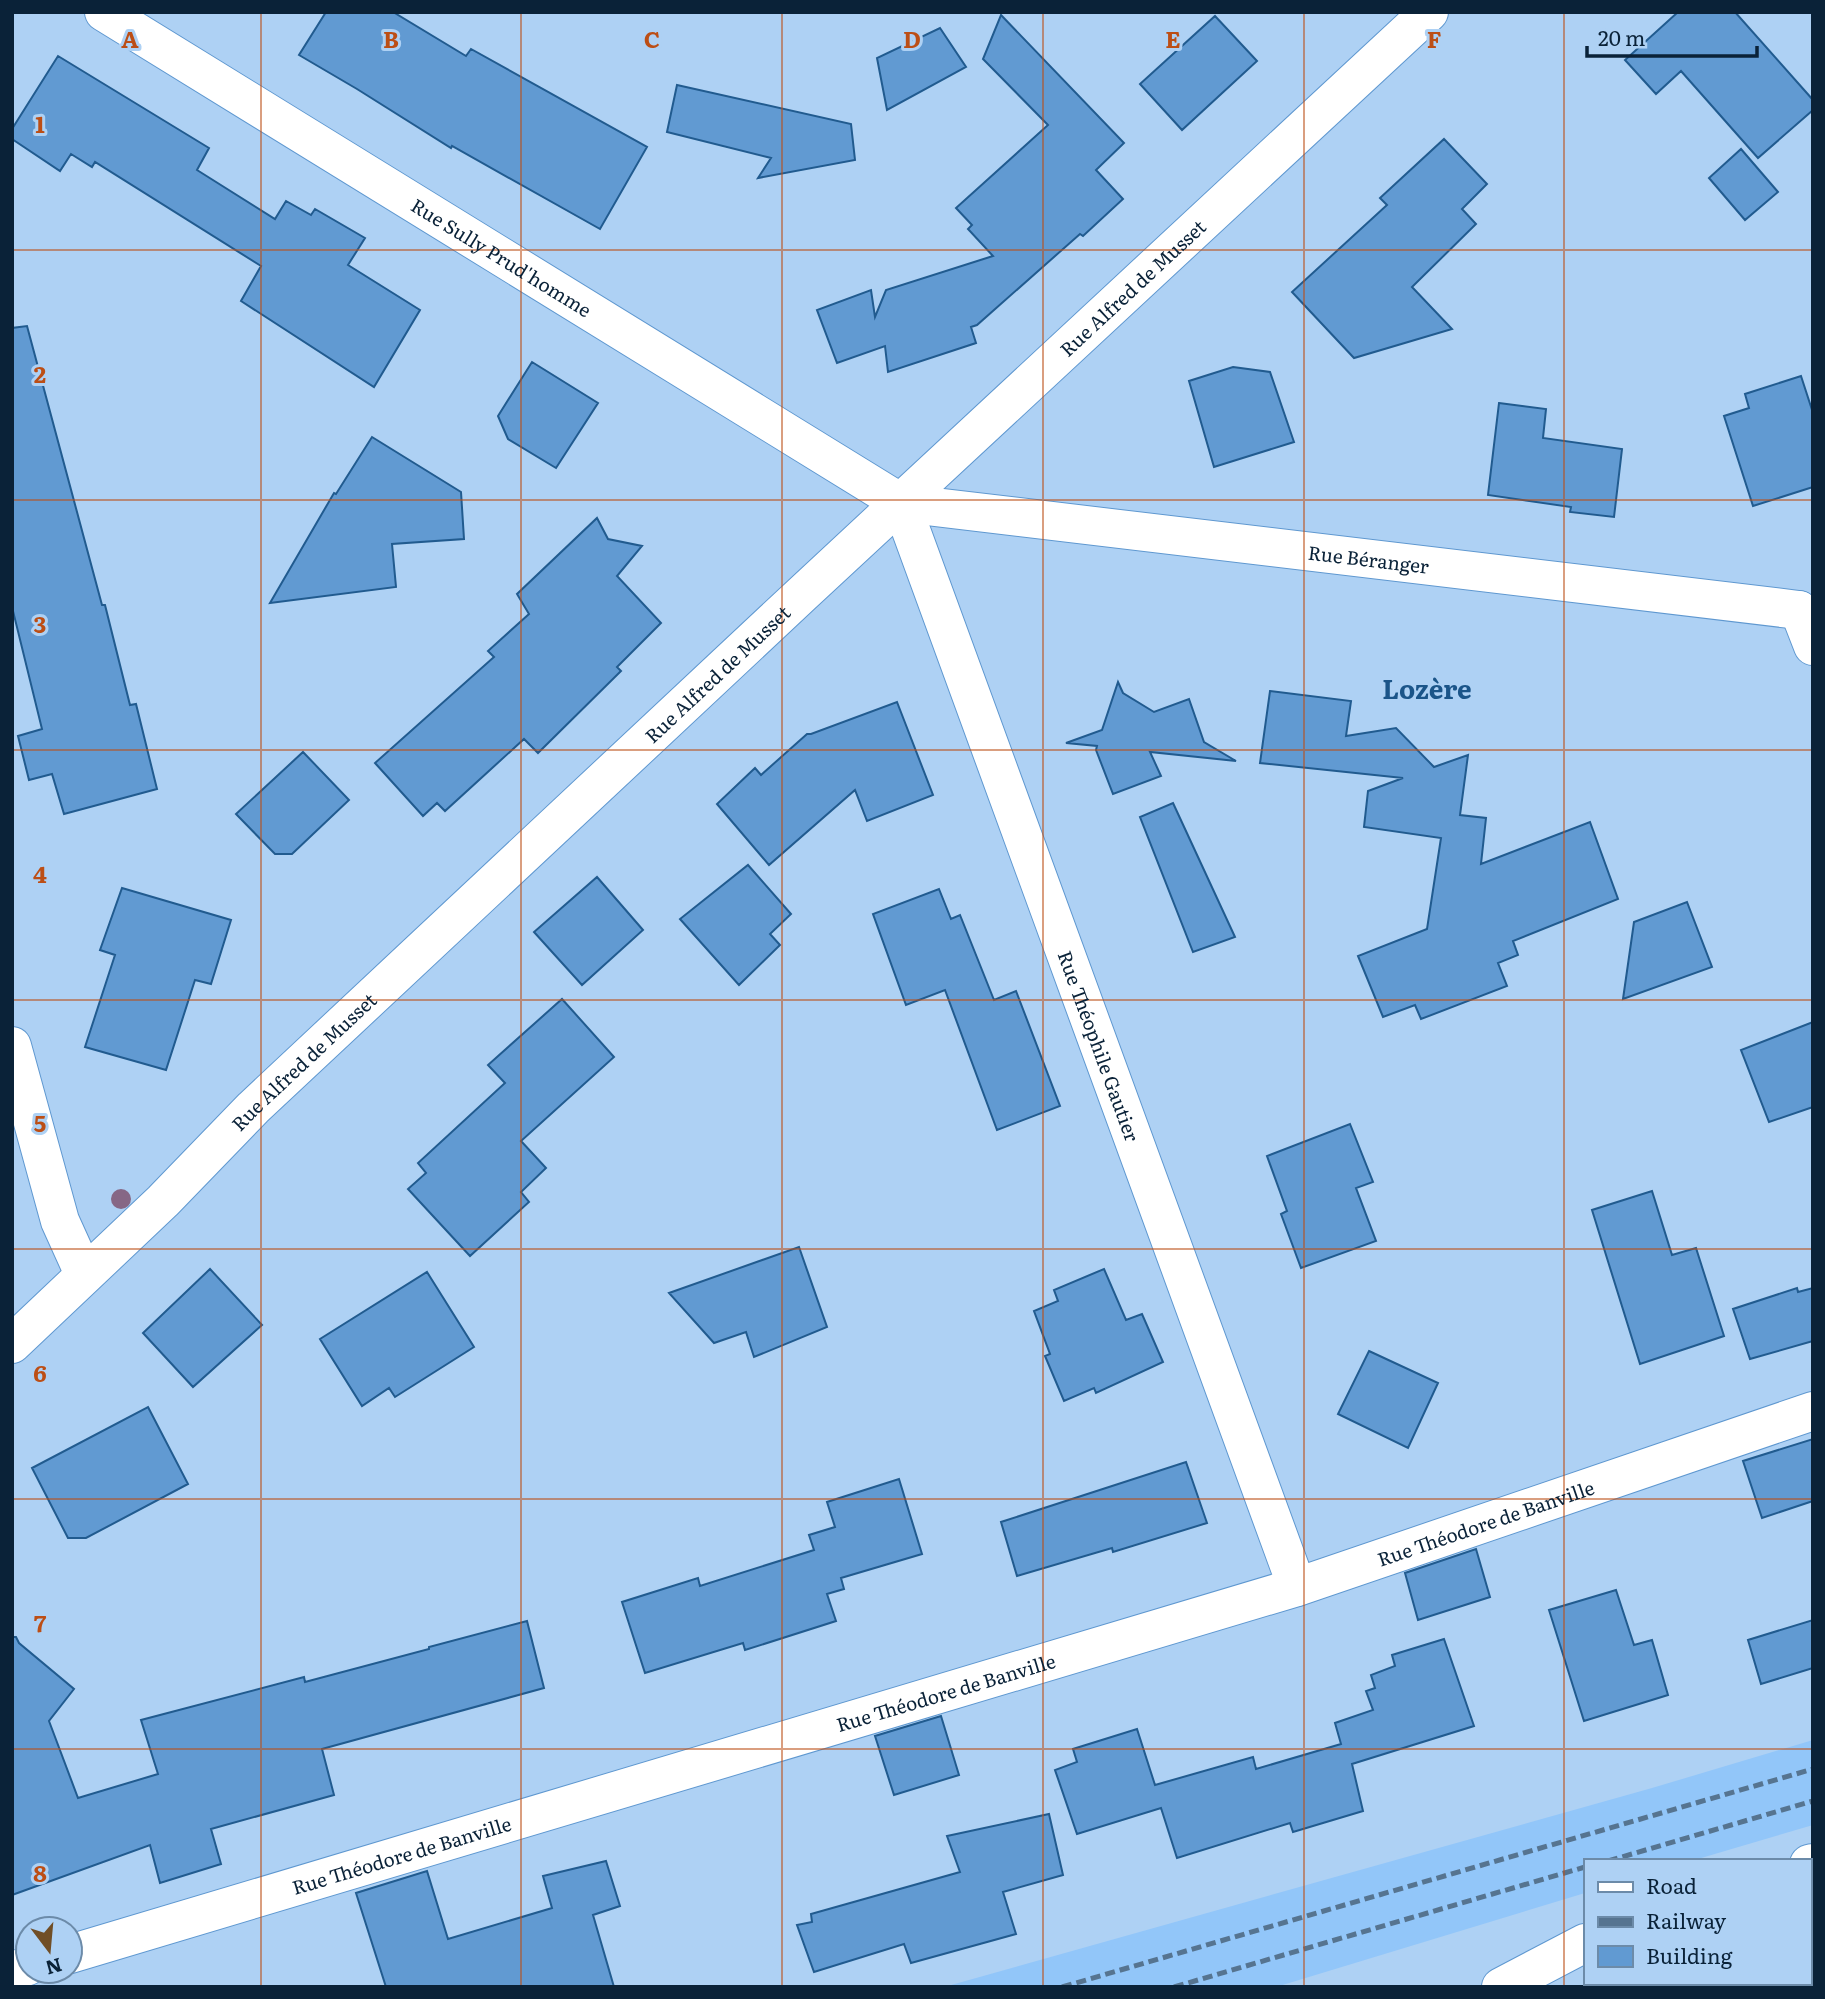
<svg xmlns="http://www.w3.org/2000/svg" width="1825" height="1999" font-family="Literata,serif">
<style>
.built{fill:#92c6f9}
.building{fill:#619ad2;stroke:#215b8f;stroke-width:2}
.lines{fill:none;stroke-linecap:round;stroke-linejoin:round}
.street-casing{stroke:#5f98d0;stroke-width:40}
.secondary-casing{stroke:#5f98d0;stroke-width:40}
.street{stroke:#fff;stroke-width:38}
.secondary{stroke:#fff;stroke-width:38}
.rail{stroke:#567490;stroke-width:5;stroke-dasharray:10 5;stroke-linecap:butt}
.tree{fill:#866785}
.grid{fill:none;stroke:#bc4e15;stroke-width:2;stroke-opacity:0.55}
.labels{text-anchor:middle;dominant-baseline:central;stroke-width:6;stroke-linejoin:round;paint-order:stroke}
.street-label{font-size:19px;fill:#0a2238;stroke:#aed1f4}
.district-label{font-size:26px;font-weight:bold;fill:#1b5589;stroke:#aed1f4}
.grid-label{font-size:23px;text-anchor:middle;font-weight:bold;fill:#bc4e15;stroke:#aed1f4;stroke-width:6;stroke-linejoin:round;paint-order:stroke}
</style>
<rect width="100%" height="100%" fill="#aed1f4"/>
<path class="built" d="M 1813,1740 L 1813,1825 L 1691,1861 L 1585,1861 L 1585,1893 L 1276,1987 L 944,1987 L 1652,1788 Z"/>
<path class="building" d="M 326,12 L 393,12 L 466,56 L 471,49 L 647,147 L 600,229 L 452,146 L 451,148 L 357,89 L 299,55 Z
M 1678,12 L 1735,12 L 1813,100 L 1813,110 L 1758,158 L 1681,71 L 1656,94 L 1625,60 Z
M 1001,15 L 1124,143 L 1096,170 L 1123,199 L 1083,236 L 1080,234 L 977,325 L 971,327 L 976,343 L 888,372 L 885,346 L 837,363 L 817,310 L 871,290 L 875,317 L 886,290 L 993,256 L 968,229 L 972,225 L 956,208 L 1048,125 L 983,59 Z
M 1215,16 L 1257,61 L 1182,130 L 1140,84 Z
M 940,28 L 966,67 L 887,110 L 877,58 Z
M 58,56 L 209,148 L 197,170 L 275,219 L 286,201 L 311,215 L 315,209 L 365,238 L 348,265 L 420,310 L 374,387 L 241,301 L 261,266 L 95,162 L 92,167 L 71,154 L 60,171 L 12,139 L 12,129 Z
M 677,85 L 851,124 L 855,160 L 758,178 L 771,158 L 667,132 Z
M 1444,139 L 1487,184 L 1462,209 L 1476,224 L 1412,287 L 1452,329 L 1354,358 L 1292,292 L 1387,205 L 1380,198 Z
M 1741,149 L 1778,192 L 1745,220 L 1709,178 Z
M 27,326 L 102,605 L 105,605 L 130,705 L 136,704 L 157,789 L 64,814 L 52,774 L 29,780 L 18,736 L 42,729 L 12,607 L 12,328 Z
M 532,362 L 598,403 L 556,468 L 508,439 L 498,416 Z
M 1233,367 L 1270,372 L 1294,442 L 1214,467 L 1189,381 Z
M 1801,376 L 1813,413 L 1813,487 L 1753,506 L 1724,416 L 1749,408 L 1745,394 Z
M 1499,403 L 1546,409 L 1543,438 L 1622,449 L 1614,517 L 1570,512 L 1571,507 L 1488,495 Z
M 372,437 L 461,492 L 464,539 L 392,544 L 396,587 L 270,603 L 334,493 L 336,494 Z
M 597,518 L 608,539 L 642,546 L 617,576 L 661,623 L 617,667 L 621,671 L 538,753 L 524,739 L 445,811 L 437,803 L 423,816 L 375,763 L 494,657 L 488,651 L 529,614 L 517,594 Z
M 1118,682 L 1123,693 L 1154,712 L 1189,699 L 1204,742 L 1236,761 L 1150,752 L 1161,776 L 1113,794 L 1096,750 L 1097,746 L 1066,743 L 1102,730 Z
M 1270,691 L 1351,701 L 1346,736 L 1396,728 L 1434,767 L 1468,755 L 1460,815 L 1486,818 L 1481,864 L 1590,822 L 1618,899 L 1513,941 L 1518,955 L 1498,963 L 1507,986 L 1421,1019 L 1415,1005 L 1383,1017 L 1358,956 L 1427,929 L 1441,838 L 1364,827 L 1368,791 L 1403,778 L 1260,763 Z
M 897,702 L 933,795 L 867,821 L 855,790 L 769,865 L 717,804 L 755,768 L 761,775 L 807,734 L 811,734 Z
M 303,752 L 349,800 L 292,854 L 275,854 L 236,814 Z
M 1173,803 L 1235,937 L 1193,952 L 1140,817 Z
M 748,865 L 791,914 L 770,934 L 780,945 L 739,985 L 680,919 Z
M 597,877 L 643,930 L 582,985 L 534,932 Z
M 122,888 L 231,920 L 211,984 L 195,980 L 166,1070 L 85,1047 L 115,955 L 100,950 Z
M 939,889 L 951,919 L 960,915 L 994,1000 L 1016,991 L 1060,1106 L 997,1130 L 945,990 L 906,1005 L 873,914 Z
M 1687,902 L 1712,967 L 1623,999 L 1634,922 Z
M 562,999 L 614,1057 L 521,1141 L 546,1168 L 521,1192 L 529,1202 L 470,1256 L 408,1189 L 426,1173 L 418,1163 L 505,1083 L 488,1065 Z
M 1813,1022 L 1813,1107 L 1769,1122 L 1741,1050 Z
M 1350,1124 L 1373,1182 L 1356,1188 L 1376,1241 L 1301,1268 L 1281,1214 L 1287,1211 L 1267,1156 Z
M 1652,1191 L 1672,1255 L 1696,1248 L 1724,1336 L 1640,1364 L 1592,1210 Z
M 799,1247 L 827,1327 L 754,1357 L 746,1332 L 714,1343 L 669,1293 Z
M 210,1269 L 262,1325 L 193,1387 L 143,1333 Z
M 1104,1269 L 1126,1320 L 1142,1314 L 1163,1362 L 1096,1393 L 1094,1388 L 1064,1401 L 1045,1356 L 1050,1354 L 1034,1311 L 1058,1301 L 1054,1290 Z
M 427,1272 L 474,1347 L 395,1397 L 389,1388 L 362,1406 L 320,1339 Z
M 1797,1288 L 1798,1292 L 1813,1288 L 1813,1341 L 1750,1359 L 1733,1309 Z
M 1369,1351 L 1438,1383 L 1408,1448 L 1338,1414 Z
M 148,1407 L 188,1484 L 86,1538 L 68,1538 L 32,1468 Z
M 1813,1439 L 1813,1501 L 1762,1518 L 1743,1461 Z
M 1186,1462 L 1207,1523 L 1113,1552 L 1112,1548 L 1017,1576 L 1001,1522 Z
M 899,1479 L 922,1554 L 841,1578 L 844,1589 L 827,1594 L 836,1621 L 745,1650 L 743,1643 L 645,1673 L 622,1602 L 698,1578 L 700,1586 L 814,1550 L 809,1535 L 835,1527 L 827,1502 Z
M 1476,1549 L 1490,1597 L 1418,1620 L 1405,1573 Z
M 1616,1590 L 1634,1645 L 1652,1640 L 1668,1695 L 1584,1721 L 1549,1610 Z
M 1813,1620 L 1813,1668 L 1761,1684 L 1748,1640 Z
M 527,1621 L 544,1688 L 322,1749 L 334,1795 L 211,1829 L 221,1864 L 160,1883 L 150,1845 L 12,1895 L 12,1637 L 16,1637 L 19,1643 L 74,1689 L 49,1721 L 78,1798 L 158,1774 L 141,1720 L 304,1677 L 305,1682 L 429,1649 L 429,1647 Z
M 1444,1639 L 1474,1726 L 1352,1764 L 1363,1811 L 1293,1832 L 1290,1823 L 1177,1858 L 1161,1808 L 1077,1834 L 1055,1770 L 1077,1762 L 1073,1749 L 1137,1729 L 1155,1785 L 1253,1757 L 1256,1769 L 1341,1744 L 1335,1723 L 1373,1710 L 1366,1691 L 1375,1688 L 1371,1675 L 1395,1666 L 1392,1655 Z
M 941,1716 L 959,1775 L 894,1795 L 875,1736 Z
M 1049,1814 L 1063,1875 L 1003,1892 L 1016,1934 L 911,1963 L 904,1944 L 814,1972 L 797,1925 L 812,1922 L 811,1914 L 960,1872 L 947,1836 Z
M 606,1861 L 620,1906 L 593,1915 L 614,1987 L 386,1987 L 356,1893 L 427,1871 L 448,1939 L 552,1908 L 543,1876 Z"/>
<g class="lines">
<defs>
<g id="street">
<path id="s1" d="M 104,12 L 901,503 L 1799,610"/>
<path id="s2" d="M 901,503 L 1297,1587"/>
<path d="M 1799,610 L 1813,646"/>
<path d="M 12,1046 L 60,1221 L 84,1274"/>
<path id="s3" d="M 12,1344 L 163,1201 L 253,1108 L 800,596 L 1429,12"/>
</g>
<g id="secondary">
<path d="M 1809,1864 L 1813,1863"/>
<path id="s4" d="M 70,1954 L 1297,1587 L 1813,1411"/>
<path d="M 12,1971 L 28,1966"/>
<path d="M 1501,1987 L 1585,1943"/>
</g>
</defs>
<use href="#street" class="street-casing"/>
<use href="#secondary" class="secondary-casing"/>
<use href="#street" class="street"/>
<use href="#secondary" class="secondary"/>
<path class="rail" d="M 1608,1861 L 1813,1801
M 1062,1987 L 1813,1769
M 1174,1987 L 1585,1867"/>
</g>
<circle class="tree" cx="121" cy="1199" r="10"/>
<path class="grid" d="M 261,12 L 261,1987M 521,12 L 521,1987M 782,12 L 782,1987M 1043,12 L 1043,1987M 1304,12 L 1304,1987M 1564,12 L 1564,1987M 12,250 L 1813,250M 12,500 L 1813,500M 12,750 L 1813,750M 12,1000 L 1813,1000M 12,1249 L 1813,1249M 12,1499 L 1813,1499M 12,1749 L 1813,1749"/>
<g class="labels">
<g class="street-label">
<text stroke="none"><textPath href="#s1" startOffset="467">Rue Sully Prud'homme</textPath></text>
<text stroke="none"><textPath href="#s3" startOffset="1540">Rue Alfred de Musset</textPath></text>
<text stroke="none"><textPath href="#s1" startOffset="1407">Rue Béranger</textPath></text>
<text stroke="none"><textPath href="#s3" startOffset="973">Rue Alfred de Musset</textPath></text>
<text stroke="none"><textPath href="#s2" startOffset="578">Rue Théophile Gautier</textPath></text>
<text stroke="none"><textPath href="#s3" startOffset="406">Rue Alfred de Musset</textPath></text>
<text stroke="none"><textPath href="#s4" startOffset="1480">Rue Théodore de Banville</textPath></text>
<text stroke="none"><textPath href="#s4" startOffset="914">Rue Théodore de Banville</textPath></text>
<text stroke="none"><textPath href="#s4" startOffset="346">Rue Théodore de Banville</textPath></text>
</g>
<g class="district-label">
<text x="1427" y="687">Lozère</text>
</g>
</g>
<g class="grid-label">
<text x="130" y="48">A</text>
<text x="391" y="48">B</text>
<text x="652" y="48">C</text>
<text x="912" y="48">D</text>
<text x="1173" y="48">E</text>
<text x="1434" y="48">F</text>
<text x="40" y="133">1</text>
<text x="40" y="383">2</text>
<text x="40" y="633">3</text>
<text x="40" y="883">4</text>
<text x="40" y="1132">5</text>
<text x="40" y="1382">6</text>
<text x="40" y="1632">7</text>
<text x="40" y="1882">8</text>
</g>
<rect width="1825" height="1999" fill="none" stroke="#0a2238" stroke-width="28"/>
<rect x="1584" y="1859" width="228" height="126" fill="#aed1f4" stroke="#6c8ba9" stroke-width="2"/>
<rect x="1598" y="1882" width="35" height="10" fill="#ffffff" stroke="#6c8ba9" stroke-width="2"/>
<text x="1646" y="1894" font-size="21" fill="#0a2238">Road</text>
<rect x="1598" y="1917" width="35" height="10" fill="#567490" stroke="#6c8ba9" stroke-width="2"/>
<text x="1646" y="1929" font-size="21" fill="#0a2238">Railway</text>
<rect x="1598" y="1946" width="35" height="21" fill="#619ad2" stroke="#6c8ba9" stroke-width="2"/>
<text x="1646" y="1964" font-size="21" fill="#0a2238">Building</text>
<g transform="translate(49 1950) rotate(164)"><circle r="33" fill="#aed1f4" stroke="#6c8ba9" stroke-width="2"/>
<path d="M0-5L12 26L0 18L-12 26Z" fill="#704e26"/>
<text y="-10" font-size="19" font-weight="bold" text-anchor="middle" fill="#0a2238">N</text>
</g>
<path d="M1587 46v10h170v-10" fill="none" stroke="#0a2238" stroke-width="3.5"/>
<text x="1598" y="46" font-size="21" fill="#0a2238" stroke="#aed1f4" stroke-width="5" paint-order="stroke">20 m</text>
</svg>
